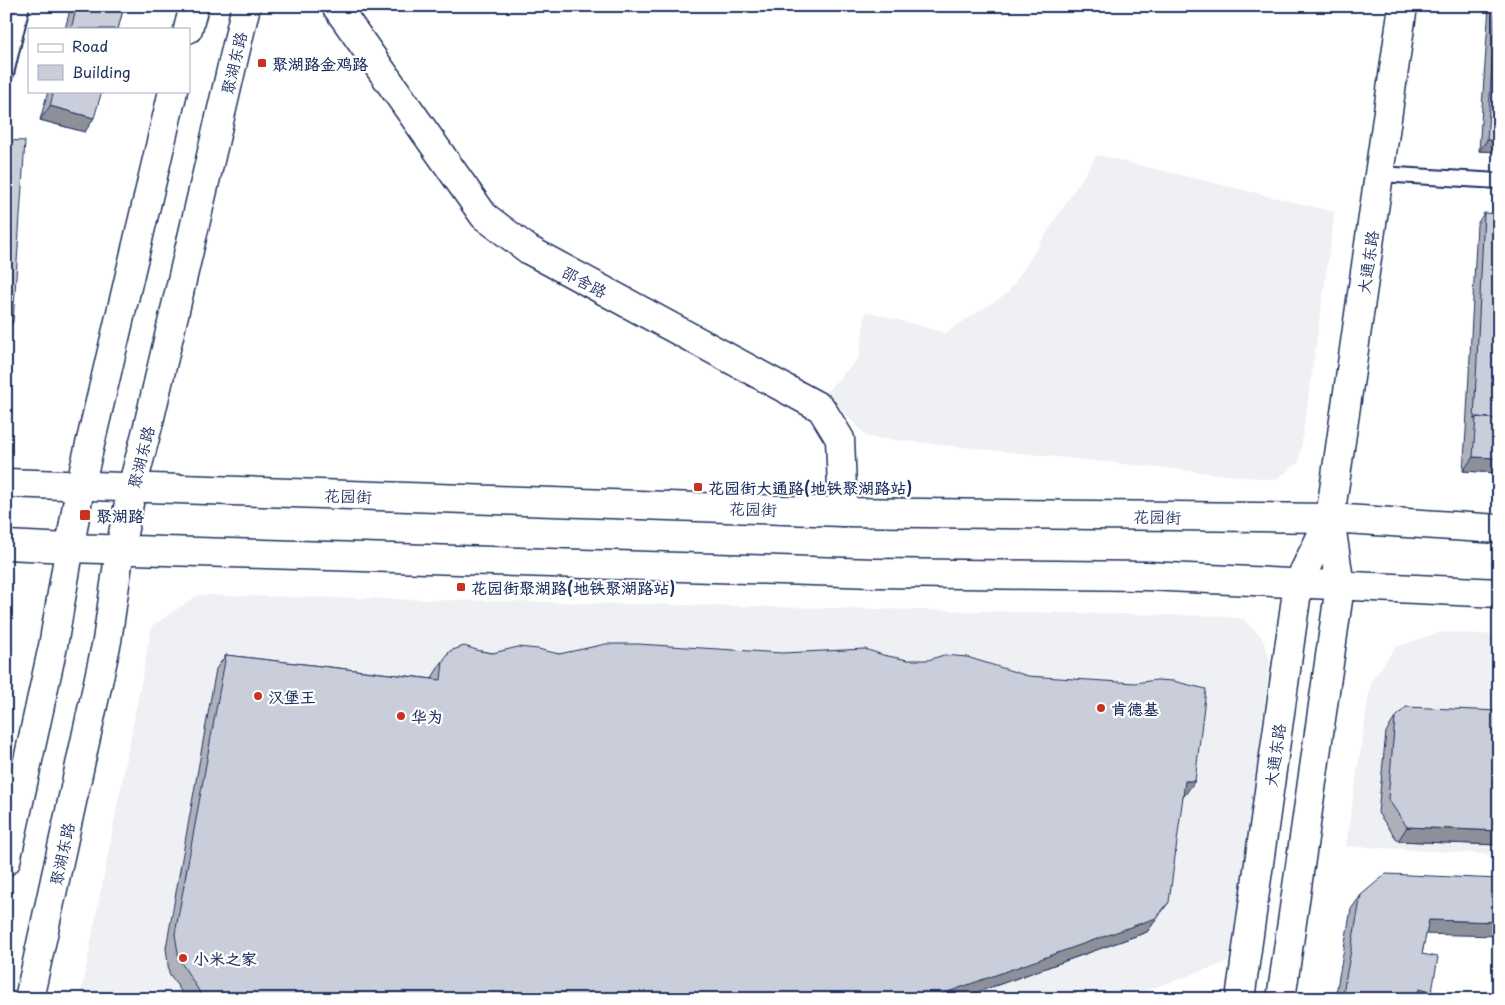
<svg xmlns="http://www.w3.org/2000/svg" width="1505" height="1005" font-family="'Playpen Sans','LXGW WenKai TC',sans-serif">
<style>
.built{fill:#eff0f4}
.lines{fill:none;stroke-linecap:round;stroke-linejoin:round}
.lane-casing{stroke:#1b2f5e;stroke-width:18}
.street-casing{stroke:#1b2f5e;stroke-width:31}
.secondary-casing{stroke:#1b2f5e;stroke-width:31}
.primary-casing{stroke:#1b2f5e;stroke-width:31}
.lane{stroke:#fff;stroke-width:14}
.street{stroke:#fff;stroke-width:28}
.secondary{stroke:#fff;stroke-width:28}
.primary{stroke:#fff;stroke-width:28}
.wall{fill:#aeb1bb;stroke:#1b2f5e}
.shaded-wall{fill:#8d9099;stroke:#1b2f5e}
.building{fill:#caceda;stroke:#1b2f5e}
.poi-dot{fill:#c8321e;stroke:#fff;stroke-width:2}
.labels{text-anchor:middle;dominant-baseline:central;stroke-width:4.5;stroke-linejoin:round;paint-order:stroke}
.street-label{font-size:16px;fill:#1b2f5e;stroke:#fff}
.poi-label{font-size:16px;font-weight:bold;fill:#1b2f5e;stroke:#fff;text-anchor:start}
</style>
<rect width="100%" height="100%" fill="#fff"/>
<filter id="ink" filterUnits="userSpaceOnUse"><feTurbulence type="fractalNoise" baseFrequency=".02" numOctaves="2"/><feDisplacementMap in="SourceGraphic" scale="10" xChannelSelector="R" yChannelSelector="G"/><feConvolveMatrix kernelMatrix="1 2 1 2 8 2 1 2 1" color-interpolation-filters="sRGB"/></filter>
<g filter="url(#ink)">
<path class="built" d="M 1097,155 L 1335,212 L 1299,462 L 1275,480 L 867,437 L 826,392 L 859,358 L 866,311 L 945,333 L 1008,293 Z
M 198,595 L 1221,616 L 1243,619 L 1262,637 L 1270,660 L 1233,960 L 1122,999 L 80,999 L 152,626 Z
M 1441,632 L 1499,635 L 1499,855 L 1346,846 L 1371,681 L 1396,647 Z"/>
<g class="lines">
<defs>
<path id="lane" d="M 6,74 L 22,6
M 1379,174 L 1499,181"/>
<path id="street" d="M 336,6 L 484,216 L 529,250 L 821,408 L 840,439 L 843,512"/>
<path id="secondary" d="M 6,483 L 843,512 L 1330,518 L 1499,529
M 6,545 L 69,548 L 875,573 L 1147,576 L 1499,593
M 120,549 L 132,488
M 1240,999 L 1298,584 L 1330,518
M 1281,999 L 1340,586 L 1330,518 L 1403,6"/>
<path id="primary" d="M 188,29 L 194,6
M 132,488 L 148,426 L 246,6
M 6,861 L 53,646 L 80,487 L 173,91
M 29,999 L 107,641 L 120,549"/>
</defs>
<use href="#lane" class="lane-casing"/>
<use href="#street" class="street-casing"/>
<use href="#secondary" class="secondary-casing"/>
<use href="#primary" class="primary-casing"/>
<use href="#lane" class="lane"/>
<use href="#street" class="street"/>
<use href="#secondary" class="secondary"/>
<use href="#primary" class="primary"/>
</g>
<path class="wall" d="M 71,6 L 124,6 L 118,29 L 65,29 Z
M 1489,6 L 1499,6 L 1499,152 L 1479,151 Z
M 48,91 L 102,91 L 85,132 L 40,120 Z
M 1484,213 L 1499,473 L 1463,471 L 1466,431 L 1477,224 Z
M 450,651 L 480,651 L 493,653 L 559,654 L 1185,795 L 1183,795 L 1159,916 L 1147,932 L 958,999 L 186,999 L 169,973 L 166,948 L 216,669 L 226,655 L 433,679 L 433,676 L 440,665 Z
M 1499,711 L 1499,845 L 1398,841 L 1378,813 L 1386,732 L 1395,718 Z
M 1361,895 L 1426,934 L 1422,954 L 1427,999 L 1335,999 L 1351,909 Z"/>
<path class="shaded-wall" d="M 50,106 L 94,118 L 85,132 L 40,120 Z
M 1487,140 L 1499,141 L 1499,152 L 1479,151 Z
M 6,322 L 13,322 L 6,332 Z
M 1473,457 L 1499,458 L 1499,473 L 1463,471 Z
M 1185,781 L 1195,781 L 1185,795 L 1175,795 Z
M 1407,827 L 1499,831 L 1499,845 L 1398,841 Z
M 1169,902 L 1147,932 L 958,999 L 928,999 Z
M 1429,920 L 1499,922 L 1499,936 L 1419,934 Z
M 1419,989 L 1432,992 L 1427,999 L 1413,999 Z"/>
<path class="building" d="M 6,6 L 11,6 L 6,25 Z
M 77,6 L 124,6 L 118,29 L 71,29 Z
M 1496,6 L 1499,6 L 1499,141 L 1487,140 Z
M 54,91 L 102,91 L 94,118 L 50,106 Z
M 6,140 L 25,141 L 13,322 L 6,322 Z
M 1484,213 L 1499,214 L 1499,419 L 1476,417 L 1474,420 Z
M 1476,417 L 1499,419 L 1499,458 L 1473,457 Z
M 606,644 L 638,644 L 782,653 L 865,649 L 883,655 L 908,660 L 928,660 L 944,655 L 967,657 L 1028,676 L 1135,683 L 1156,680 L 1173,681 L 1206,689 L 1195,781 L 1185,781 L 1169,902 L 1156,918 L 928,999 L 204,999 L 179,959 L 175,934 L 226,655 L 441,680 L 443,662 L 450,651 L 464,646 L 480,651 L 493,653 L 518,647 L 538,649 L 559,654 Z
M 1406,707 L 1499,711 L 1499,831 L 1407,827 L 1388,799 L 1395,718 Z
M 1386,874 L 1499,879 L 1499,922 L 1429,920 L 1422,954 L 1438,957 L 1432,992 L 1419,989 L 1417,999 L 1342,999 L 1361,895 Z"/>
</g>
<g class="poi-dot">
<rect x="257" y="58" width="10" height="10" rx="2.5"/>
<rect x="693" y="482" width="10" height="10" rx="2.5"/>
<rect x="79" y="509" width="12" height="12" rx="2.5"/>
<rect x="456" y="582" width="10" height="10" rx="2.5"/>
<circle cx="258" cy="696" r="5"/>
<circle cx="1101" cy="708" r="5"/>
<circle cx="401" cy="716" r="5"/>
<circle cx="183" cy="958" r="5"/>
</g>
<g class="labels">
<g class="street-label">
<text transform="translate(233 63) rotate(-77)">聚湖东路</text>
<text transform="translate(1367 262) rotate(-82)">大通东路</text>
<text transform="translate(585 281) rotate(28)">邵舍路</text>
<text transform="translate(140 457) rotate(-76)">聚湖东路</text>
<text transform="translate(348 495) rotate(2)">花园街</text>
<text transform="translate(753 508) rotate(2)">花园街</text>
<text transform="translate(1157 516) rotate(1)">花园街</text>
<text transform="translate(1274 755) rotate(-82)">大通东路</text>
<text transform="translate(61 854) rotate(-78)">聚湖东路</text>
</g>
<g class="poi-label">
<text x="272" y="63">聚湖路金鸡路</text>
<text x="708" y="487">花园街大通路(地铁聚湖路站)</text>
<text x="96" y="515">聚湖路</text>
<text x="471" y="587">花园街聚湖路(地铁聚湖路站)</text>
<text x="268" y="696">汉堡王</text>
<text x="1111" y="708">肯德基</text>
<text x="411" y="716">华为</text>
<text x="193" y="958">小米之家</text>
</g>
</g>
<rect width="1505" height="1005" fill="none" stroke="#fff" stroke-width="25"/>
<rect x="12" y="12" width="1480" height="980" fill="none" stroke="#1b2f5e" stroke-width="2" filter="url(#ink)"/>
<rect x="28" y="28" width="162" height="65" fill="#ffffff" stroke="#a4acbf"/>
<rect x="38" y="44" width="25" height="8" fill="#ffffff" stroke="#a4acbf"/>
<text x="72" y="52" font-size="15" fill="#1b2f5e">Road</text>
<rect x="38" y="65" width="25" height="15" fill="#caceda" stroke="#a4acbf"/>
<text x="72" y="78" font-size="15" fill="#1b2f5e">Building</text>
</svg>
